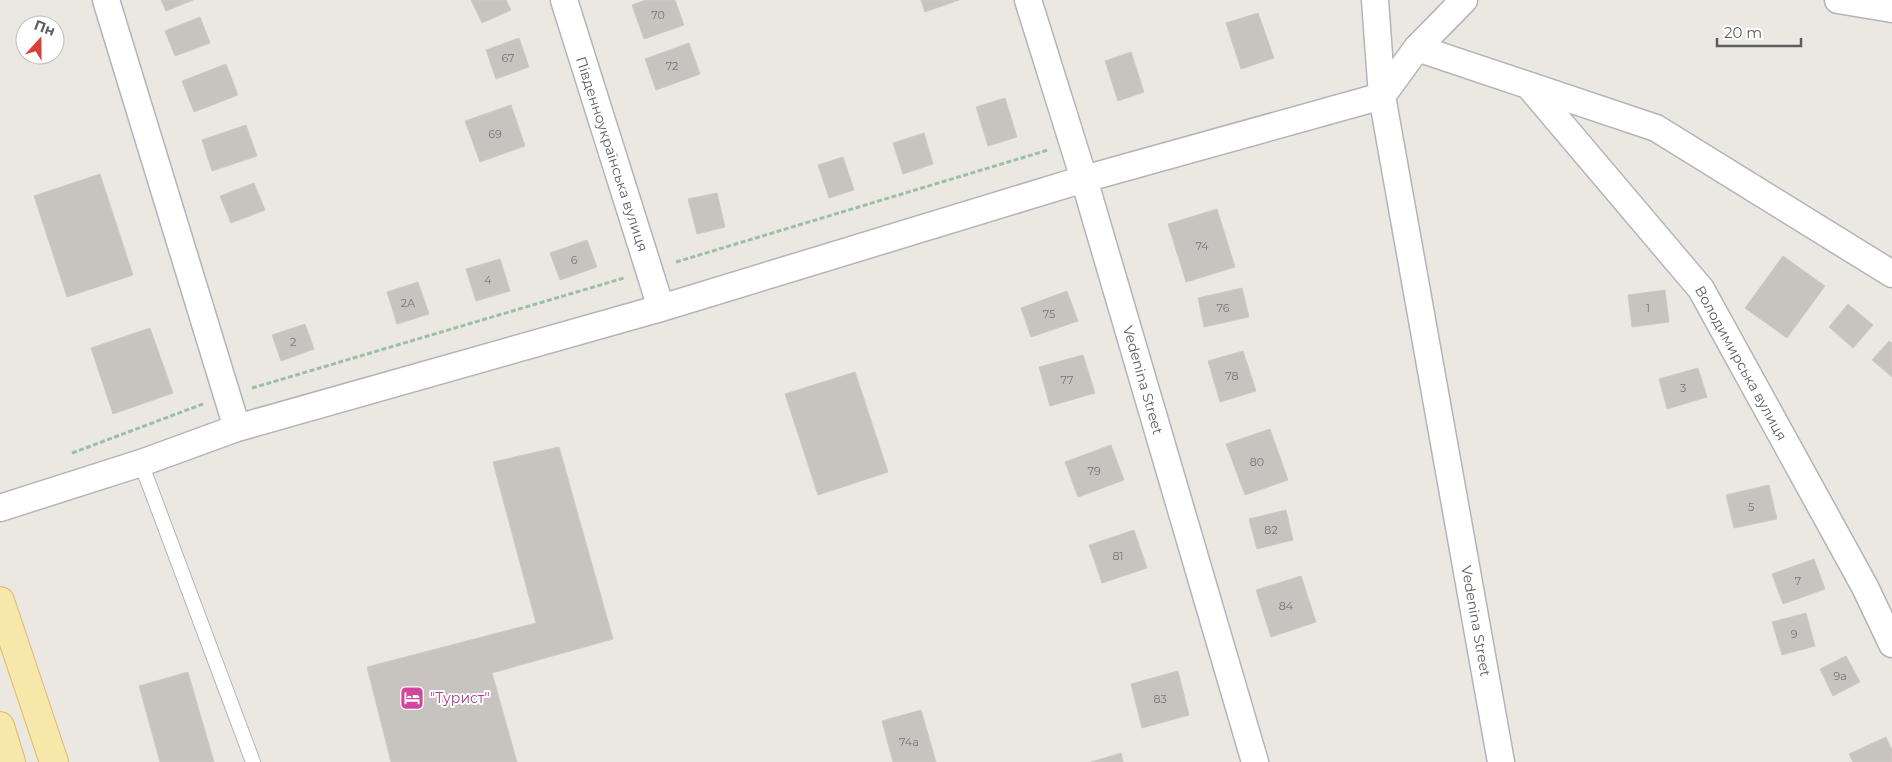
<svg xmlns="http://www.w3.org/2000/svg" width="1892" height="762" font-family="Montserrat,sans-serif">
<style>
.building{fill:#c7c3be;stroke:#cfcac0}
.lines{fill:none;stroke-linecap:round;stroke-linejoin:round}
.lane-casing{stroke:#b2b4b8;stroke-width:16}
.street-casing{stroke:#b2b4b8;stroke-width:29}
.primary-casing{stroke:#e3b963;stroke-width:30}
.path{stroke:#9ac1a3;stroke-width:3;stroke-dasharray:5 2.5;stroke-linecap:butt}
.lane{stroke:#fff;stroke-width:14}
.street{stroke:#fff;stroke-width:26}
.primary{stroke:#f6e7ab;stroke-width:28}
.labels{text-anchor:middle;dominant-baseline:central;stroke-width:4;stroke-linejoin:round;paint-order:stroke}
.number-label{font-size:11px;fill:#757678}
.street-label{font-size:14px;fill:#5a5d61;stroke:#fff}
.hotel-label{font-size:14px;fill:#b23c85;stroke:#fff;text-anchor:start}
</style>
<rect width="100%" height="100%" fill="#ebe8e1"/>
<path class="building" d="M161,0h32l-27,11z
M471,0h35l5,10 -29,13z
M646,0h29l9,25 -40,14 -12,-34z
M921,0h38l-34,12z
M1258,13l16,45 -33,11 -15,-46z
M200,17l10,26 -35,13 -10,-25z
M519,38l10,29 -33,12 -10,-29z
M689,43l11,31 -44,16 -11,-31z
M1131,52l13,40 -26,9 -13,-40z
M226,64l12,31 -44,17 -12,-31z
M1005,98l12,39 -29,9 -12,-39z
M511,105l14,41 -45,16 -15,-41z
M246,125l11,31 -45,15 -10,-31z
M924,133l9,31 -30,10 -10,-31z
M843,157l11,33 -25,8 -11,-33z
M100,174l33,101 -66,22 -33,-101z
M254,183l11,27 -34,13 -11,-27z
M717,193l8,34 -28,7 -9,-35z
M1217,209l18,58 -49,15 -18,-58z
M587,240l10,27 -37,13 -10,-27z
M1783,256l42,30 -38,52 -42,-30z
M500,259l10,32 -34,10 -10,-32z
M418,282l11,32 -32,10 -10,-32z
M1242,288l7,29 -45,10 -6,-29z
M1665,290l4,32 -37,5 -4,-32z
M1067,291l11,30 -47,16 -10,-29z
M1848,304l25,21 -20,23 -24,-21z
M305,324l9,25 -33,12 -9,-26z
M150,328l23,65 -60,21 -22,-66z
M1889,341l3,2v34l-20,-17z
M1243,351l13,40 -36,11 -12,-41z
M1083,355l12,38 -45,13 -11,-39z
M1698,368l9,29 -40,12 -8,-30z
M855,372l33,100 -70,23 -33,-101z
M1270,429l18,51 -43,15 -19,-51z
M1111,445l13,35 -46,17 -13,-35z
M559,447l54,192 -121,34 25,89h-126l-24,-95 169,-44 -43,-161z
M1769,485l8,34 -43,9 -8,-33z
M1286,510l7,30 -36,9 -8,-30z
M1134,530l13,38 -45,15 -13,-38z
M1814,559l11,30 -42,15 -11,-30z
M1301,576l15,46 -45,15 -15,-47z
M1806,613l9,33 -33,9 -10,-33z
M1846,656l14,26 -27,14 -13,-27z
M1178,671l11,44 -47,13 -11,-44z
M188,672l26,90h-54l-21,-76z
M921,710l15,52h-43l-11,-41z
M1886,737l6,13v12h-39l-4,-8z
M1121,753l2,9h-32z"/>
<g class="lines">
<g class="lane-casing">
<path id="lane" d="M141,463l112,299"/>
</g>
<g class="street-casing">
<path id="street" d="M106,0l131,428
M564,0l97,308
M1028,0l56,179 171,583
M1375,0l7,96 119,666
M1838,0l54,9
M1417,48l239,80 236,146
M1529,86l172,203 164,298 27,57
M0,508l141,-45 96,-35 424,-120 423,-129 298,-83 35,-48 47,-48"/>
</g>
<g class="primary-casing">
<path id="primary" d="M0,601l54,161
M0,726l11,36"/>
</g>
<path class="path" d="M676,262l372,-112
M252,388l372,-110
M72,453l131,-49"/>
<use href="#lane" class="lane"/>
<use href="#street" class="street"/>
<use href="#primary" class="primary"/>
</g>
<defs>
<g id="hotel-square" transform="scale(1.25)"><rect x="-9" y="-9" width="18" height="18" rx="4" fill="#d1479c" stroke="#fff"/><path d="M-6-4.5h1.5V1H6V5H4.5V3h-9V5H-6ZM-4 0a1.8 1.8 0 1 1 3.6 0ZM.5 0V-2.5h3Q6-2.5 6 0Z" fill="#fff"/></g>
</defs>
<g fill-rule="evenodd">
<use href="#hotel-square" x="412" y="698"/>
</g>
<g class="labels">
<g class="number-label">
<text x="658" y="15">70</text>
<text x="508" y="58">67</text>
<text x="672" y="66">72</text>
<text x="495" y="134">69</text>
<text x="1202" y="246">74</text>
<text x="574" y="260">6</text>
<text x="488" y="280">4</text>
<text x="408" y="303">2А</text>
<text x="1223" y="308">76</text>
<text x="1648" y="308">1</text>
<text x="1049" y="314">75</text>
<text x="293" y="342">2</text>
<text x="1232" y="376">78</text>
<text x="1067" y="380">77</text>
<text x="1683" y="388">3</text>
<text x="1257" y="462">80</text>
<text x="1094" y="471">79</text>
<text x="1751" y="507">5</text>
<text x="1271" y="530">82</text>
<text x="1118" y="556">81</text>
<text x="1798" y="581">7</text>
<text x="1286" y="606">84</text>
<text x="1794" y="634">9</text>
<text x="1840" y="676">9а</text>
<text x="1160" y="699">83</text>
<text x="909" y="742">74а</text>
</g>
<g class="street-label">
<text transform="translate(612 154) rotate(72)">Південноукраїнська вулиця</text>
<text transform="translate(1741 363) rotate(61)">Володимирська вулиця</text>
<text transform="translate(1143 380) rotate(74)">Vedenina Street</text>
<text transform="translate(1476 621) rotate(80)">Vedenina Street</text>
</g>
<g class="hotel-label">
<text x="430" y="698">"Турист"</text>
</g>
</g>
<g transform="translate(40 40) rotate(21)"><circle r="24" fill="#ffffff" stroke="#bdbec0"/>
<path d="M0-4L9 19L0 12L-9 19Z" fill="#d7403b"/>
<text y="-8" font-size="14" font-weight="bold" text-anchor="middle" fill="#5a5d61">Пн</text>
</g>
<path d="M1717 38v8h84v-8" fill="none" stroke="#5a5d61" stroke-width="2.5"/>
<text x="1724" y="38" font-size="15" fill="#5a5d61" stroke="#ffffff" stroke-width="4" paint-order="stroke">20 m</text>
</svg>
